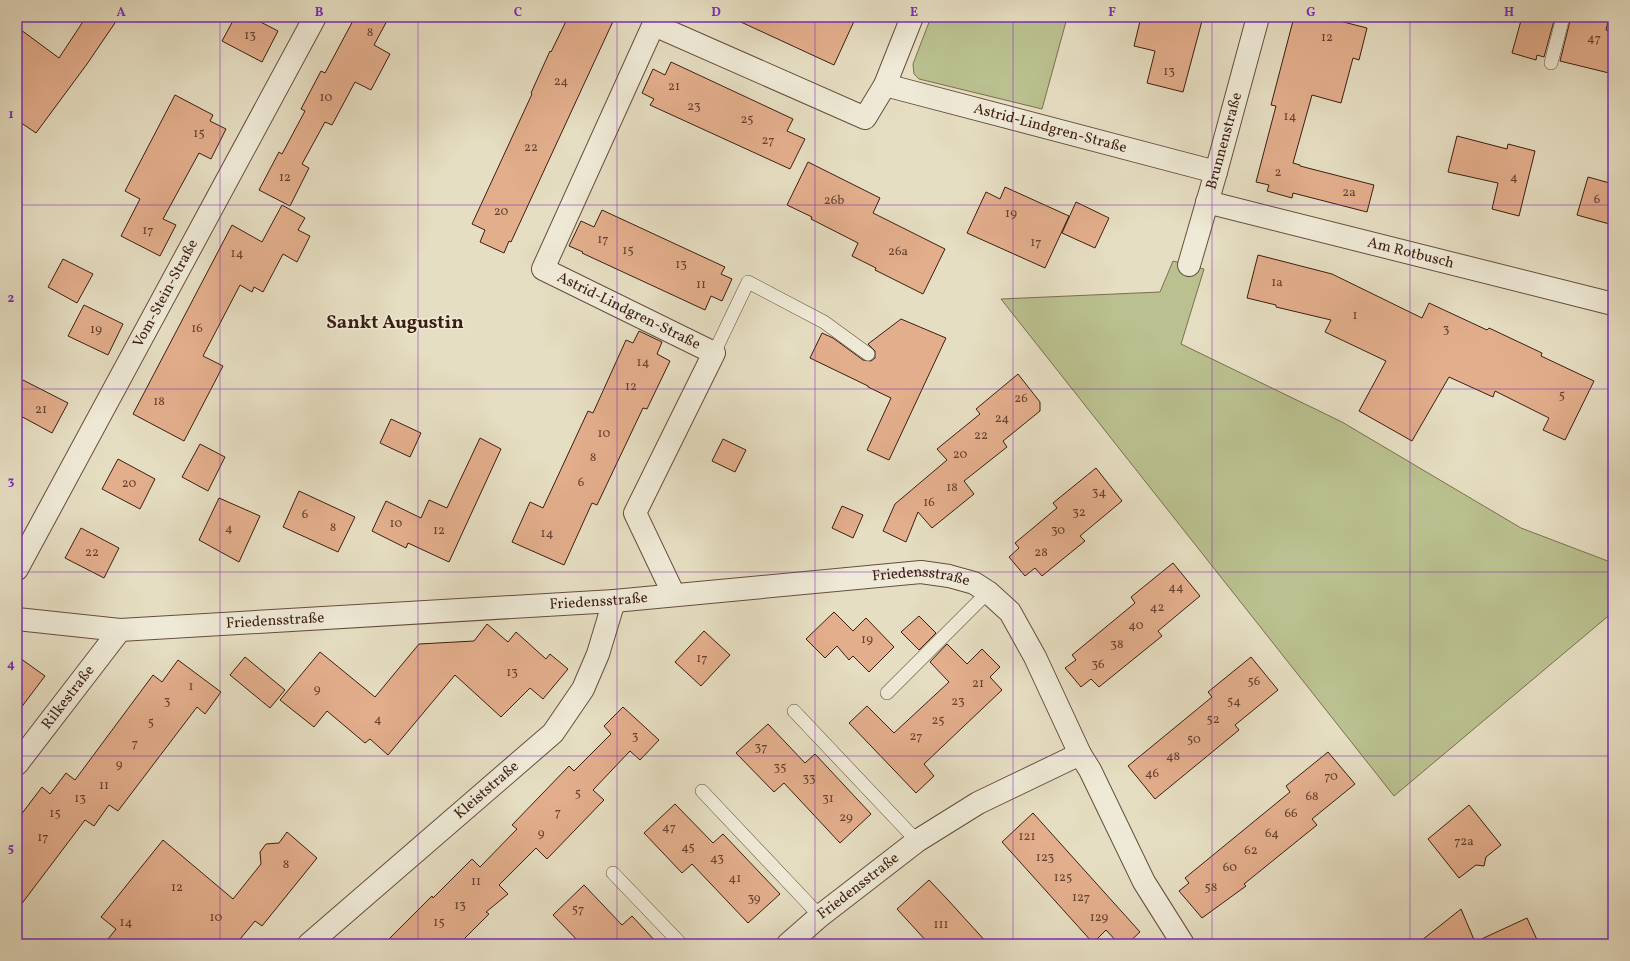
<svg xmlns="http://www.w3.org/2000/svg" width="1630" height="961" font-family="Vollkorn,serif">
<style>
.green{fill:#bac08f;stroke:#7b6f50}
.building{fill:#e3ae8c;stroke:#3c1e11}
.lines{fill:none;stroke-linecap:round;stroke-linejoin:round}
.service-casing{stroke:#664e3d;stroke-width:14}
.minor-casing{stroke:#664e3d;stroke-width:24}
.service{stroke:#efead7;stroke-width:13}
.minor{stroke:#efead7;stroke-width:22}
.grid{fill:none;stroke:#7b2cbf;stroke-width:1;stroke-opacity:0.55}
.labels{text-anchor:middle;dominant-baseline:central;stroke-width:3;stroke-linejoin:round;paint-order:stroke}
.number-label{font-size:13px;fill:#664230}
.street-label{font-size:15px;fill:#3c1e11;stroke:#efead7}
.district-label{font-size:19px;font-weight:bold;fill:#3c1e11;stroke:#efead7}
.neatline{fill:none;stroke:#7b2cbf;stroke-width:1.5}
.grid-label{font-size:13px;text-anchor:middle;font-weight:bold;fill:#7b2cbf}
</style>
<rect width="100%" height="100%" fill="#e6dec2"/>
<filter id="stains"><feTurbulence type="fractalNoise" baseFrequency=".005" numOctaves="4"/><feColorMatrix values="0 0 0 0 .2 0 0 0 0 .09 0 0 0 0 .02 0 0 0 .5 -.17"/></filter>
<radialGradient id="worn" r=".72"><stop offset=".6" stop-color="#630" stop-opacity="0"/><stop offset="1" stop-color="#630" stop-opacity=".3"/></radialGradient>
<path class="green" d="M931,17l136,1 -25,91 -123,-30 -5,-5 -1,-10z
M1173,261l31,8 -23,75 161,78 179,106 92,35v49l-219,184 -393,-497 159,-7z"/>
<path class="building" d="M86,17h33l-32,47 -51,69 -19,-13v-93l42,31z
M235,17h16l27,14 -16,31 -40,-21z
M355,17h34l-15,28 16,9 -19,36 -16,-8 -23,43 -7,-3 -23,42 7,4 -19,38 -31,-16 20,-38 3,2 23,-43 -4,-2 20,-38 4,2z
M568,17h47l-104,225 -2,-1 -5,12 -24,-11 5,-12 -13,-6 60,-130 -1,-1 19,-42 1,1z
M730,17h126l-22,48z
M1141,17h62l-20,75 -36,-9 8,-32 -21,-5z
M1294,17h30l43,11 -8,32 -6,-2 -12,45 -29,-8 -19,68 7,2v1l74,19 -7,27 -74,-19 -1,5 -25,-7 2,-6 -13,-3 20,-76 -5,-1z
M1522,17h33l-11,40 -7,-2 -1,5 -24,-7z
M1571,17h38l-3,13 7,2v25l-4,16 -49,-12z
M671,62l122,57 -6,12 18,8 -15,30 -140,-64 4,-6 -12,-6 11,-24 12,6z
M175,95l38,20 -3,6 16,8 -15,30 -12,-6 -36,66 13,6 -16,31 -39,-20 19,-37 -15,-8z
M1457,136l50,13 1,-5 27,7 -16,65 -27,-7 6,-26 -50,-11z
M808,162l72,36 -7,15 72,36 -22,45 -48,-24 1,-2 -24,-12 6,-13 -47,-24 1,-2 -25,-12z
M1588,177l25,7v41l-36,-10z
M1005,187l64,29 -24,52 -78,-35 19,-41 14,7z
M1076,202l33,16 -14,30 -33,-15z
M282,205l23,13 -7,12 12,6 -13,26 -14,-8 -20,38 -9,-5 -2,5 -12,-7 -37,71 20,10 -39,75 -51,-27 99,-189 30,17z
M602,210l123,57 -4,7 11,5 -10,22 -11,-5 -6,14 -123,-57 1,-1 -14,-6 12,-25 13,6z
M1258,255l74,19 90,44 7,-15 58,27 2,-2 53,25 -1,3 53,25 -29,59 -22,-10 6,-12 -54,-27 -2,6 -44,-20 -37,64 -53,-30 27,-50 -61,-29 6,-12 -55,-13v-2l-29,-7z
M63,259l30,15 -16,29 -29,-16z
M84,305l39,19 -15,31 -40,-19z
M901,319l45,19 -57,122 -22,-10 24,-52 -23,-11v-1l-58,-28 12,-25 11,5 30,22 8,1 4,-3v-7l-7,-7z
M639,331l23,11 -5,12 13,7 -23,48 -4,-1 -46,97 -5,-2 -28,62 -52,-23 18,-40 13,6 45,-97 5,2 33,-73 7,3z
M1018,374l22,28v9l-37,30 4,6 -43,34 10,13 -42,34 -14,-16 -12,30 -23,-11 12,-27 52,-44 -10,-11 43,-35 -4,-5z
M17,377l51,26 -16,30 -35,-19z
M391,419l30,14 -11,24 -30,-14z
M480,438l21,11 -52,113 -41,-19 -2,5 -34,-17 14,-30 35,17 8,-18 18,8z
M723,439l23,11 -11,22 -23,-11z
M200,444l25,13 -17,34 -26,-14z
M118,459l37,20 -15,30 -38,-20z
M1096,468l26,33 -42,35 5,5 -43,35 -7,-8 -10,8 -16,-19 10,-9 -4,-5 42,-35 -4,-5z
M299,491l56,26 -17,35 -55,-25z
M219,498l41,18 -21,46 -40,-22z
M842,506l21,9 -10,23 -21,-10z
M81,528l38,20 -15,30 -39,-20z
M1173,563l27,33 -42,35 4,5 -63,51 -8,-8 -10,8 -16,-19 11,-8 -4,-5 63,-52 -4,-6z
M834,612l19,19 13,-13 28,29 -25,25 -16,-16 -4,4 -12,-14 -12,12 -19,-19z
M919,616l17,17 -17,17 -18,-18z
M487,624l21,18 8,-10 30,27 4,-5 18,15 -25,30 -13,-11 -29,29 -46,-42 -67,80 -18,-16 -5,4 -38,-32 -13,16 -34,-27 40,-48 55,45 44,-53 55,-3z
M704,631l26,24 -29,31 -26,-24z
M947,644l20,20 15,-15 18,18 -10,10 12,13 -78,74 10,12 -18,17 -67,-70 18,-17 27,27 55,-51 -19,-20z
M17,656l28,20 -28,37z
M245,657l40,33 -15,18 -40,-33z
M1251,657l27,33 -43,35 4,5 -84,69 -27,-33 84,-69 -4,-5z
M178,660l43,32 -16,22 -8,-7 -79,104 -9,-6 -15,21 -9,-6 -68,90v-90l25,-33 8,7 16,-21 9,7 78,-105 9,7z
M623,707l36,33 -19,20 -10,-9 -37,39 11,10 -57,59 -11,-11 -37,37 9,9 -22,18 3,2 -30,30h-75l48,-48 1,2 39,-39 8,8 37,-38 -5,-4 57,-59 5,5 37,-37 -7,-8z
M768,724l37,39 10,-9 56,60 -31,29 -56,-60 -10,9 -38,-39z
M1328,752l27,32 -43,35 5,6 -73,59 2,2 -44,32 -23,-27 10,-8 -4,-5 105,-86 -4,-6z
M675,804l38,39 10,-9 57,60 -32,29 -56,-59 -10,9 -38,-40z
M1469,805l32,40 -15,12 -2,9 -8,-1 -17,13 -31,-39z
M1033,813l107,119 -13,12h-8l-13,-14 -13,13 -91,-101z
M287,832l30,26 -55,68 -7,-5 -19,23h-132l12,-15 -15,-12 62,-77 70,59 28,-35 -1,-12 6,-8 13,-1z
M929,880l19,20 40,44h-59l-32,-35z
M584,885l38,40 10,-9 26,28h-77l-28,-29z
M1461,909l14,33 52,-24 12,26h-122z"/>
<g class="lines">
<g class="service-casing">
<path id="service" d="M1551,63l12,-46
M714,353l34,-71 76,40 44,32
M887,693l101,-101
M794,711l123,130
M702,791l118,125
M613,873l68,71"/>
</g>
<g class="minor-casing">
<g id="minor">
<path id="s1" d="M657,17l-114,252 171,84 -79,160 39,82"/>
<path id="s2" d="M654,25l211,93 20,-33 331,87"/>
<path d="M885,85l27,-68"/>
<path id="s3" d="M1207,202l406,102"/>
<path id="s4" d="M1189,265l27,-93 42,-155"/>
<path id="s5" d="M17,569l298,-552"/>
<path id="s6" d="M17,619l103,11 494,-29 307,-29 28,4 25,7 14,9 22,20 25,45 45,97 10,16 54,112 39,62"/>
<path id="s7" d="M17,764l103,-134"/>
<path id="s8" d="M309,944l244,-211 30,-44 15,-35 16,-53"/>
<path id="s9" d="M788,944l32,-28 97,-75 61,-38 102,-49"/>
</g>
</g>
<use href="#service" class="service"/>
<use href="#minor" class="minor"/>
</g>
<path class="grid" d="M220,17v927M418,17v927M617,17v927M815,17v927M1013,17v927M1212,17v927M1410,17v927M17,205h1596M17,389h1596M17,572h1596M17,756h1596"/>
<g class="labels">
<g class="number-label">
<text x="370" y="33">8</text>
<text x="250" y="36">13</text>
<text x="1327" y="38">12</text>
<text x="1594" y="39">47</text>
<text x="1169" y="72">13</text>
<text x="561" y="82">24</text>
<text x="674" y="87">21</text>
<text x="326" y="98">10</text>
<text x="694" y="107">23</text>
<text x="1290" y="117">14</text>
<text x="747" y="120">25</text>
<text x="199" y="134">15</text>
<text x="768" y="141">27</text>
<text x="531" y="148">22</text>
<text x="1278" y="173">2</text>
<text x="285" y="178">12</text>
<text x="1514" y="178">4</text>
<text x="1349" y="193">2a</text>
<text x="1597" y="200">6</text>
<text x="834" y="201">26b</text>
<text x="501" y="212">20</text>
<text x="1011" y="214">19</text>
<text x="148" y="231">17</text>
<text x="603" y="240">17</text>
<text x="1036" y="243">17</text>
<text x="628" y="251">15</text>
<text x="898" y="252">26a</text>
<text x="237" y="254">14</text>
<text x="681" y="265">13</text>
<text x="1277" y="283">1a</text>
<text x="701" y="285">11</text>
<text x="1355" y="316">1</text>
<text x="197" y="329">16</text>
<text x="96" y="330">19</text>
<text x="1446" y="330">3</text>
<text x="643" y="363">14</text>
<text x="631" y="387">12</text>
<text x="1562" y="396">5</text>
<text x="1021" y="399">26</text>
<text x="159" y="402">18</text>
<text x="41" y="410">21</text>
<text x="1002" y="419">24</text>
<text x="604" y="434">10</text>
<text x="981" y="436">22</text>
<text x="960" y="455">20</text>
<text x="593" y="458">8</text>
<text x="581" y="483">6</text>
<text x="129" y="484">20</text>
<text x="952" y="488">18</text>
<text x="1099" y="493">34</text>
<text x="929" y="503">16</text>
<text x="1079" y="513">32</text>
<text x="305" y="515">6</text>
<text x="396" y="524">10</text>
<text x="333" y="528">8</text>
<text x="229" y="529">4</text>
<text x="439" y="531">12</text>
<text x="1058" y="531">30</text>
<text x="547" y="534">14</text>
<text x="92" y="553">22</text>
<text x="1041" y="553">28</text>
<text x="1176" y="588">44</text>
<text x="1157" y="608">42</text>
<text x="1136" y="626">40</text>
<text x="867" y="640">19</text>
<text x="1117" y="645">38</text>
<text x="702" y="659">17</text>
<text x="1098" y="665">36</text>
<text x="512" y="673">13</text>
<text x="1254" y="682">56</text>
<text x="978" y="684">21</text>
<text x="191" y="687">1</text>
<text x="317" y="690">9</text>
<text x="167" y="702">3</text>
<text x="958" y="702">23</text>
<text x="1234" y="702">54</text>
<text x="378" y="720">4</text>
<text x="1213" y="720">52</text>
<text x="938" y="721">25</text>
<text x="151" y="723">5</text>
<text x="635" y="737">3</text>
<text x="916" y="737">27</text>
<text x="1194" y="740">50</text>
<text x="135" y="744">7</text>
<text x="761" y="748">37</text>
<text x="1173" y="757">48</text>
<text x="119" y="765">9</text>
<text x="780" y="768">35</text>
<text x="1152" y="774">46</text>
<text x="1331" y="777">70</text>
<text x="809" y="779">33</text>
<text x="104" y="786">11</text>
<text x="578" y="794">5</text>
<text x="1312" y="797">68</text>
<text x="80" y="799">13</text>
<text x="828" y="799">31</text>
<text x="558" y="813">7</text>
<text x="55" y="814">15</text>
<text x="1291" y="814">66</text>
<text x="846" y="818">29</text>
<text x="669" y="828">47</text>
<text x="541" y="834">9</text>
<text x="1272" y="834">64</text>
<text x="1027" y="837">121</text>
<text x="43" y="838">17</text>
<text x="1464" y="842">72a</text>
<text x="688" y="848">45</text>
<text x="1251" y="851">62</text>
<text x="1045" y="858">123</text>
<text x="717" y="859">43</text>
<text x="286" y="865">8</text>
<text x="1230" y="868">60</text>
<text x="1063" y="878">125</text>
<text x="735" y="879">41</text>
<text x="476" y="882">11</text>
<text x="177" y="888">12</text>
<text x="1211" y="888">58</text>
<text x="1081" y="898">127</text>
<text x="754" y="899">39</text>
<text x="460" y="906">13</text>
<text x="578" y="910">57</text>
<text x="216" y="918">10</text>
<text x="1099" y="918">129</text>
<text x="126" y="923">14</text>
<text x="439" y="923">15</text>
<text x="941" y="925">111</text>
</g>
<g class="street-label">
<text stroke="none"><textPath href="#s2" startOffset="440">Astrid-Lindgren-Straße</textPath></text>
<text stroke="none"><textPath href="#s4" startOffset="129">Brunnenstraße</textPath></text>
<text stroke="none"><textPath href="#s3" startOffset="210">Am Rotbusch</textPath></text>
<text stroke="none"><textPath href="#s5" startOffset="313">Vom-Stein-Straße</textPath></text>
<text stroke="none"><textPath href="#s1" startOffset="372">Astrid-Lindgren-Straße</textPath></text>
<text stroke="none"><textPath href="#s6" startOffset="907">Friedensstraße</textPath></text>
<text stroke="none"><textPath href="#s6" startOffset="583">Friedensstraße</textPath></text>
<text stroke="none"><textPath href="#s6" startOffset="259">Friedensstraße</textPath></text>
<text stroke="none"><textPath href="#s7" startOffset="84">Rilkestraße</textPath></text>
<text stroke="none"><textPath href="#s8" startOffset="235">Kleiststraße</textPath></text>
<text stroke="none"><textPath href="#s9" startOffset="91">Friedensstraße</textPath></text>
</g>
<g class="district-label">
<text x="395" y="323">Sankt Augustin</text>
</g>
</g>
<rect width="1630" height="961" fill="none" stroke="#e6dec2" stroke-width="44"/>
<rect x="22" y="22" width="1586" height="917" class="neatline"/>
<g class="grid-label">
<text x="121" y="16">A</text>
<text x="319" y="16">B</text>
<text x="518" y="16">C</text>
<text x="716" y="16">D</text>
<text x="914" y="16">E</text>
<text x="1112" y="16">F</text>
<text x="1311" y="16">G</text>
<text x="1509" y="16">H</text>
<text x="11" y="118">1</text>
<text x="11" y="302">2</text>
<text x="11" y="485">3</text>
<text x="11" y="668">4</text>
<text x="11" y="852">5</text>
</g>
<rect width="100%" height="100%" filter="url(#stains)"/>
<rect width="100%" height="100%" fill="url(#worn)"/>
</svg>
